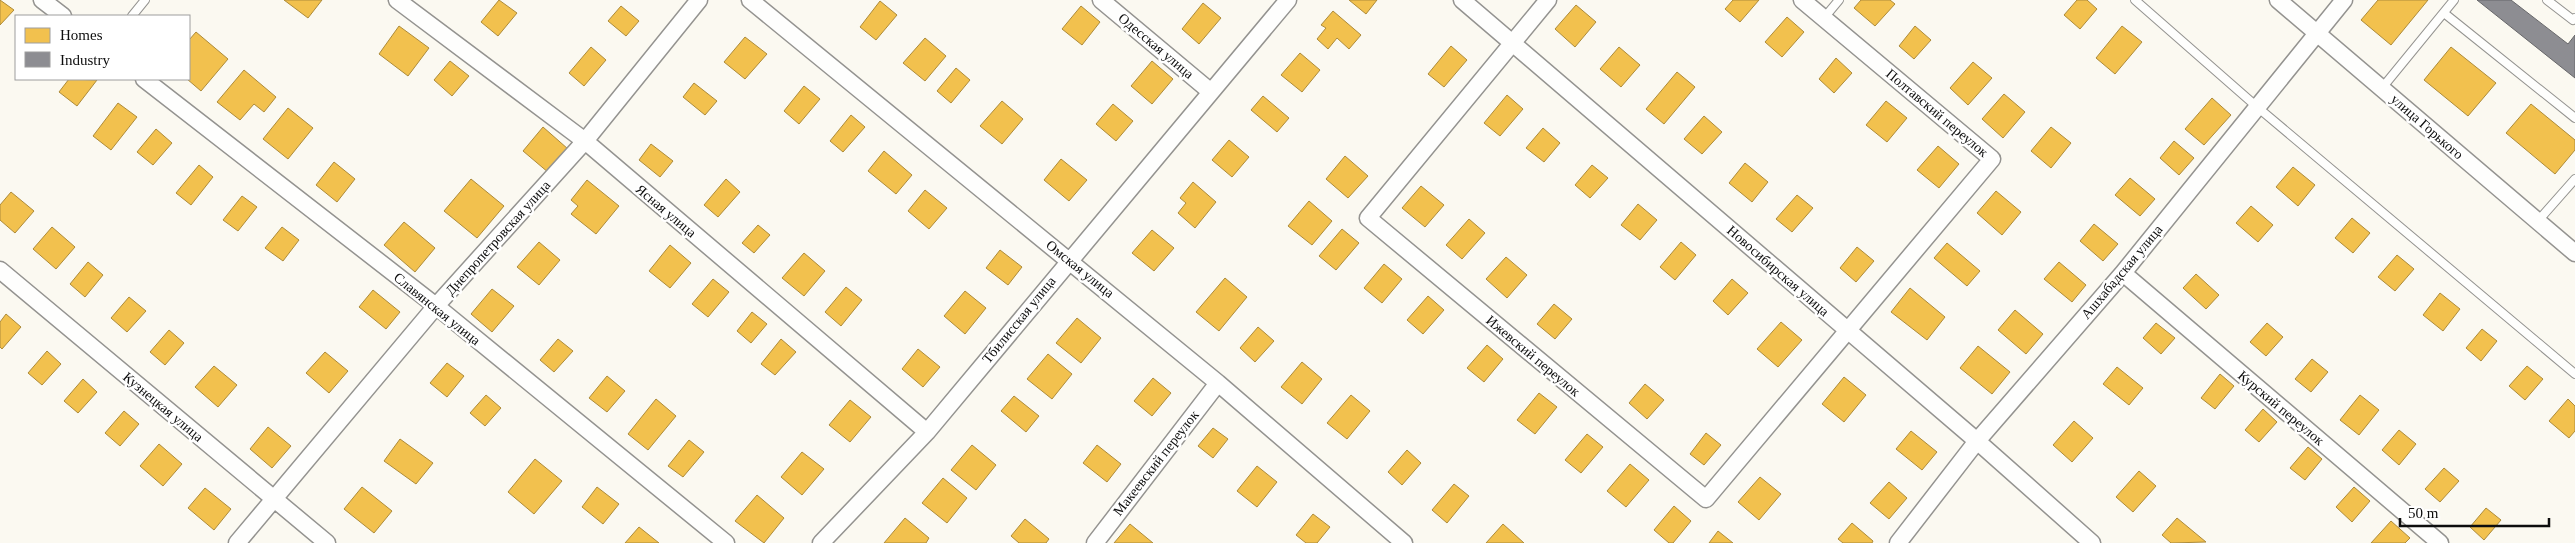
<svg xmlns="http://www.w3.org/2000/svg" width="2575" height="543" font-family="Georgia,serif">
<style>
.homes{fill:#f2c14e;stroke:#ad8b3a}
.industry{fill:#8d8d92;stroke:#67676a}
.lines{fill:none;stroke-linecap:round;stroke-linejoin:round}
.lane-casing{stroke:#949390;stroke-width:10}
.street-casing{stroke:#949390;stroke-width:19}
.lane{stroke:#fefefd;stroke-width:8}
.street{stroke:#fefefd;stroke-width:16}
.labels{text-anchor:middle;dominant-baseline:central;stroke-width:5;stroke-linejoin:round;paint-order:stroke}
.street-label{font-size:14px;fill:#0d0d0d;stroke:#fff}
</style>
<rect width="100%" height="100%" fill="#fbf9f1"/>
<path class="homes" d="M0,0l14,10 -14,15z
M284,0h38l-14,18z
M499,0l18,13 -19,23 -17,-14z
M1349,0h28l-11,14z
M1733,0h26l-19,22 -15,-13z
M1861,0h29l5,4 -20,22 -21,-18z
M2077,0h10l10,9 -17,20 -16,-14z
M2378,0h50l-37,45 -30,-25z
M880,1l17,14 -21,25 -16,-13z
M1203,3l18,15 -22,26 -17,-15z
M1576,5l20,17 -21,25 -20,-18z
M621,6l18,15 -13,15 -18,-15z
M1081,6l19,16 -18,23 -20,-16z
M1333,11l28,24 -12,14 -12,-11 -9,11 -11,-10 9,-11 -5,-3z
M1787,17l17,15 -22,25 -17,-15z
M399,26l30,22 -21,28 -29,-22z
M1915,26l16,14 -17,19 -15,-13z
M2122,26l20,16 -27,32 -19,-16z
M196,32l32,27 -27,32 -14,-12h2v-39z
M745,37l22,17 -22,25 -21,-17z
M925,38l21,18 -21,25 -22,-18z
M1451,46l16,14 -23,27 -16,-13z
M591,47l15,13 -22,26 -15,-13z
M1619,47l21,18 -19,22 -21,-18z
M2451,47l45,36 -28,33 -44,-36z
M1300,53l20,17 -18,22 -21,-17z
M1836,58l16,15 -18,20 -15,-14z
M450,61l19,15 -17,20 -18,-16z
M1152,61l21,18 -21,25 -21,-18z
M1973,62l19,16 -24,27 -18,-17z
M956,68l14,12 -19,23 -14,-12z
M244,70l32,27 -12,15 -10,-8 -14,16 -23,-18z
M1677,72l18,15 -31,37 -18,-15z
M69,79l28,1 -20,26 -18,-14z
M694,83l23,18 -12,14 -22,-18z
M804,86l16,13 -21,25 -15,-13z
M2004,94l21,18 -22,26 -21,-19z
M1507,95l16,14 -23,27 -16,-13z
M1263,96l26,22 -12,14 -26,-22z
M2212,98l19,17 -27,30 -19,-16z
M1002,101l21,18 -21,25 -22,-18z
M1886,101l21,17 -20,24 -21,-17z
M118,103l19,14 -26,33 -18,-14z
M1113,104l20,17 -17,20 -20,-17z
M2531,104l44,36v10l-20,24 -49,-41z
M288,108l25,20 -25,31 -25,-20z
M851,115l14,12 -22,25 -13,-11z
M1704,116l18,16 -20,22 -18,-15z
M543,127l25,22 -19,24 -26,-22z
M2051,127l20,16 -20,25 -20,-17z
M1543,128l17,15 -16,19 -18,-14z
M156,129l16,14 -19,22 -16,-13z
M1229,140l20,17 -17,20 -20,-17z
M2174,141l20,17 -15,17 -19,-17z
M651,144l22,17 -13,16 -21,-17z
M1938,146l21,18 -20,24 -22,-18z
M884,151l28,24 -16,19 -28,-23z
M1345,156l23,20 -20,22 -22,-19z
M1061,159l26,21 -18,21 -25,-21z
M334,162l21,17 -18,23 -21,-17z
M1745,163l23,19 -16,20 -23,-19z
M199,165l14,12 -22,28 -15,-12z
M1592,165l16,13 -18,20 -15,-13z
M2293,167l22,18 -17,21 -22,-19z
M2130,178l25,21 -15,17 -25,-21z
M471,179l33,27 -27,32 -33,-27z
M726,179l14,13 -22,25 -14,-12z
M587,180l32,26 -23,28 -25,-20 7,-8 -7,-6z
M1193,182l23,20 -21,26 -17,-15 8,-10 -6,-5z
M1421,186l23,19 -19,22 -23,-19z
M925,190l22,18 -18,21 -21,-18z
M1996,191l25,21 -19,23 -25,-22z
M11,192l23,19 -19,22 -15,-13v-15z
M1797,195l16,13 -21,24 -16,-13z
M242,196l15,11 -19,24 -15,-11z
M1309,201l23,20 -20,24 -24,-19z
M1638,204l19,16 -17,20 -19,-15z
M2251,206l22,19 -15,17 -22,-19z
M2352,218l18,15 -17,20 -18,-15z
M1469,219l16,14 -23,26 -16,-14z
M404,222l31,26 -20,24 -31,-27z
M2094,224l24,20 -15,17 -23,-20z
M758,225l12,10 -16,18 -12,-10z
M52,227l23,20 -19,22 -23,-20z
M282,227l17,13 -16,21 -18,-13z
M1342,229l17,14 -23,27 -17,-14z
M1152,230l22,18 -20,23 -22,-18z
M539,242l21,18 -21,25 -22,-18z
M1681,242l15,13 -21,25 -15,-13z
M1947,243l33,28 -13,15 -33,-28z
M670,245l21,18 -21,25 -21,-17z
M1857,247l17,14 -18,21 -16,-14z
M1000,250l22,17 -14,18 -22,-17z
M804,253l21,18 -21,25 -22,-18z
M2397,255l17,14 -19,22 -17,-14z
M1506,257l21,18 -20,23 -21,-19z
M88,262l15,13 -18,22 -15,-13z
M2059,262l27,23 -14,17 -28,-23z
M1384,264l18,15 -20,24 -18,-15z
M2196,274l23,21 -13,14 -23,-21z
M1225,278l22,19 -28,34 -23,-19z
M713,279l16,13 -21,25 -16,-13z
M1732,279l16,14 -20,22 -15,-14z
M846,287l16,13 -21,26 -16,-14z
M1910,288l35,29 -18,23 -36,-28z
M492,289l22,17 -22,26 -21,-18z
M373,290l27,22 -14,17 -27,-22z
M965,291l21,17 -21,26 -21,-18z
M2440,293l20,16 -17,22 -20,-16z
M1428,296l16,14 -21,24 -16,-14z
M129,297l17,14 -19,21 -16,-14z
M1554,304l18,15 -17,20 -18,-15z
M2015,310l28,24 -17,20 -28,-24z
M752,312l15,12 -16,19 -14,-12z
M6,314l15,13 -19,22 -2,-2v-25z
M1077,318l24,20 -20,25 -25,-20z
M1781,322l21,18 -24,27 -21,-18z
M2156,323l19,15 -14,16 -18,-16z
M2267,323l16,14 -17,19 -16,-14z
M1258,327l16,14 -19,21 -15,-14z
M2482,329l15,12 -16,20 -15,-13z
M169,330l15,13 -19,22 -15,-13z
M558,339l15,12 -19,21 -14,-12z
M781,339l15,13 -21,23 -14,-11z
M1487,345l16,14 -19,23 -17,-14z
M1978,346l32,26 -18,22 -32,-26z
M918,349l22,18 -17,20 -21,-18z
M47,351l14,13 -19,21 -14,-12z
M325,352l23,19 -19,22 -23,-20z
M1048,354l24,20 -20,25 -25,-20z
M2312,359l16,13 -17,20 -16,-13z
M1302,362l20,17 -20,25 -21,-17z
M447,363l17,13 -17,21 -17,-14z
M214,366l23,19 -19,22 -23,-20z
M2527,366l16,13 -18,21 -16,-14z
M2117,367l26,21 -14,17 -26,-21z
M2220,374l14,12 -19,23 -14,-11z
M607,376l18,15 -18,21 -18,-14z
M1844,377l22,18 -22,27 -22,-18z
M1153,378l18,15 -19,23 -18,-15z
M83,379l14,13 -19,21 -14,-12z
M1645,384l19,16 -17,19 -18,-16z
M1539,393l18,14 -22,27 -18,-14z
M486,395l15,13 -16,18 -15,-13z
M1351,395l19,16 -23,28 -20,-16z
M2360,395l19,15 -20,25 -19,-15z
M1014,396l25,20 -13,16 -25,-21z
M656,399l20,17 -28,34 -20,-16z
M2568,399l7,7v25l-6,7 -20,-17z
M850,400l21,17 -21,25 -21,-17z
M2263,409l14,13 -18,20 -14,-12z
M124,411l15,13 -19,22 -15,-13z
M2074,421l19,17 -21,24 -19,-17z
M268,427l23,19 -19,22 -22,-19z
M1213,428l15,11 -15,19 -15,-12z
M2399,430l17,14 -17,21 -17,-15z
M1911,431l26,21 -15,18 -26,-21z
M1706,433l15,12 -17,20 -14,-11z
M1587,434l16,13 -22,26 -16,-13z
M400,439l33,24 -17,21 -32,-23z
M689,440l15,12 -21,25 -15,-11z
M159,444l23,20 -19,22 -23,-20z
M972,445l24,20 -20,25 -25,-20z
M1097,445l24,19 -14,18 -24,-19z
M2308,447l14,12 -17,21 -15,-12z
M1407,450l14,13 -19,22 -14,-13z
M802,452l22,17 -22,26 -21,-18z
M535,459l27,22 -28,33 -26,-22z
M1630,464l19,16 -23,27 -19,-16z
M1257,466l20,16 -20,25 -20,-16z
M2444,468l15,13 -19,21 -15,-13z
M2139,471l17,15 -23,26 -17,-15z
M1760,477l21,17 -22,26 -21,-18z
M943,478l24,20 -20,25 -25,-20z
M1889,482l18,16 -18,21 -19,-16z
M1454,484l15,12 -22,27 -15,-13z
M362,487l30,24 -18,22 -30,-24z
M597,487l22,17 -16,20 -21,-17z
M2354,487l16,14 -18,21 -16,-15z
M205,488l26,21 -17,21 -26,-22z
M757,495l27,23 -20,25 -29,-22z
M1674,506l17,15 -18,22h-4l-15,-13z
M2486,508l15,12 -17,20 -14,-13z
M1313,514l17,13 -13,16h-11l-10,-8z
M905,518l24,20 -3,5h-42z
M2177,518l29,24 -35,1 -9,-8z
M1025,519l24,20 -3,4h-27l-8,-7z
M2391,521l19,17 -5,5h-34z
M1852,523l21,18 -1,2h-29l-5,-4z
M1130,524l23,19h-39z
M1503,524l21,19h-38z
M639,527l20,16h-34z
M1718,531l15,12h-24z"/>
<path class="industry" d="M2477,0h34l57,44 7,-9v43z"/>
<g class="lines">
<g class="lane-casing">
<path id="lane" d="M2135,0l121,106 319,268
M2547,0l26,20 2,-2
M2444,13l131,105
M132,16l13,-16
M1824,18l15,-18
M2382,88l72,-88
M2537,222l38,-43"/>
</g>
<g class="street-casing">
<path id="street" d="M42,0l21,16
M397,0l188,141 342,291
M750,0l468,383 186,160
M1101,0l110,92
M1462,0l515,441 115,102
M1548,0l-180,218 338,281 286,-340 -190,-159
M2278,0l297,253
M144,79l292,227 290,237
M0,270l327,273
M2123,273l317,270
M237,543l199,-237 149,-165 114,-141
M821,543l106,-111 361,-432
M1095,543l123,-160
M1898,543l79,-102 146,-168 221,-273"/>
</g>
<use href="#lane" class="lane"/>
<use href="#street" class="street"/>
</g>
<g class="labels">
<g class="street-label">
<text transform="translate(1156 46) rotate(40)">Одесская улица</text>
<text transform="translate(1937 113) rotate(40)">Полтавский переулок</text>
<text transform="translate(2427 127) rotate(41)">улица Горького</text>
<text transform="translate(666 211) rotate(40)">Ясная улица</text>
<text transform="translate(498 238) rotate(-48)">Днепропетровская улица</text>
<text transform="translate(1080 269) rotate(39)">Омская улица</text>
<text transform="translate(1778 271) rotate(41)">Новосибирская улица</text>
<text transform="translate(2122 272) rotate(-50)">Ашхабадская улица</text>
<text transform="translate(437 309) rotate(39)">Славянская улица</text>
<text transform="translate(1019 320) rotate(-51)">Тбилисская улица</text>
<text transform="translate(1533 356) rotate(40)">Ижевский переулок</text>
<text transform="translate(163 407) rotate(40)">Кузнецкая улица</text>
<text transform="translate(2281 408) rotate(40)">Курский переулок</text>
<text transform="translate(1156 463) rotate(-52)">Макеевский переулок</text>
</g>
</g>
<rect x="15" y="15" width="175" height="65" fill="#ffffff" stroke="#9e9e9e"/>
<rect x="25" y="28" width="25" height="15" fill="#f2c14e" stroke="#9e9e9e"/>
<text x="60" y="40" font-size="15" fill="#0d0d0d">Homes</text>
<rect x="25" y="52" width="25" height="15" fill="#8d8d92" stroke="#9e9e9e"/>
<text x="60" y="65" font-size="15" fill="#0d0d0d">Industry</text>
<path d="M2400 518v8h149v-8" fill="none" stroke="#0d0d0d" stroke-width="2.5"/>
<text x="2408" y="518" font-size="15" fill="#0d0d0d" stroke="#ffffff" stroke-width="4" paint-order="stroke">50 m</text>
</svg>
